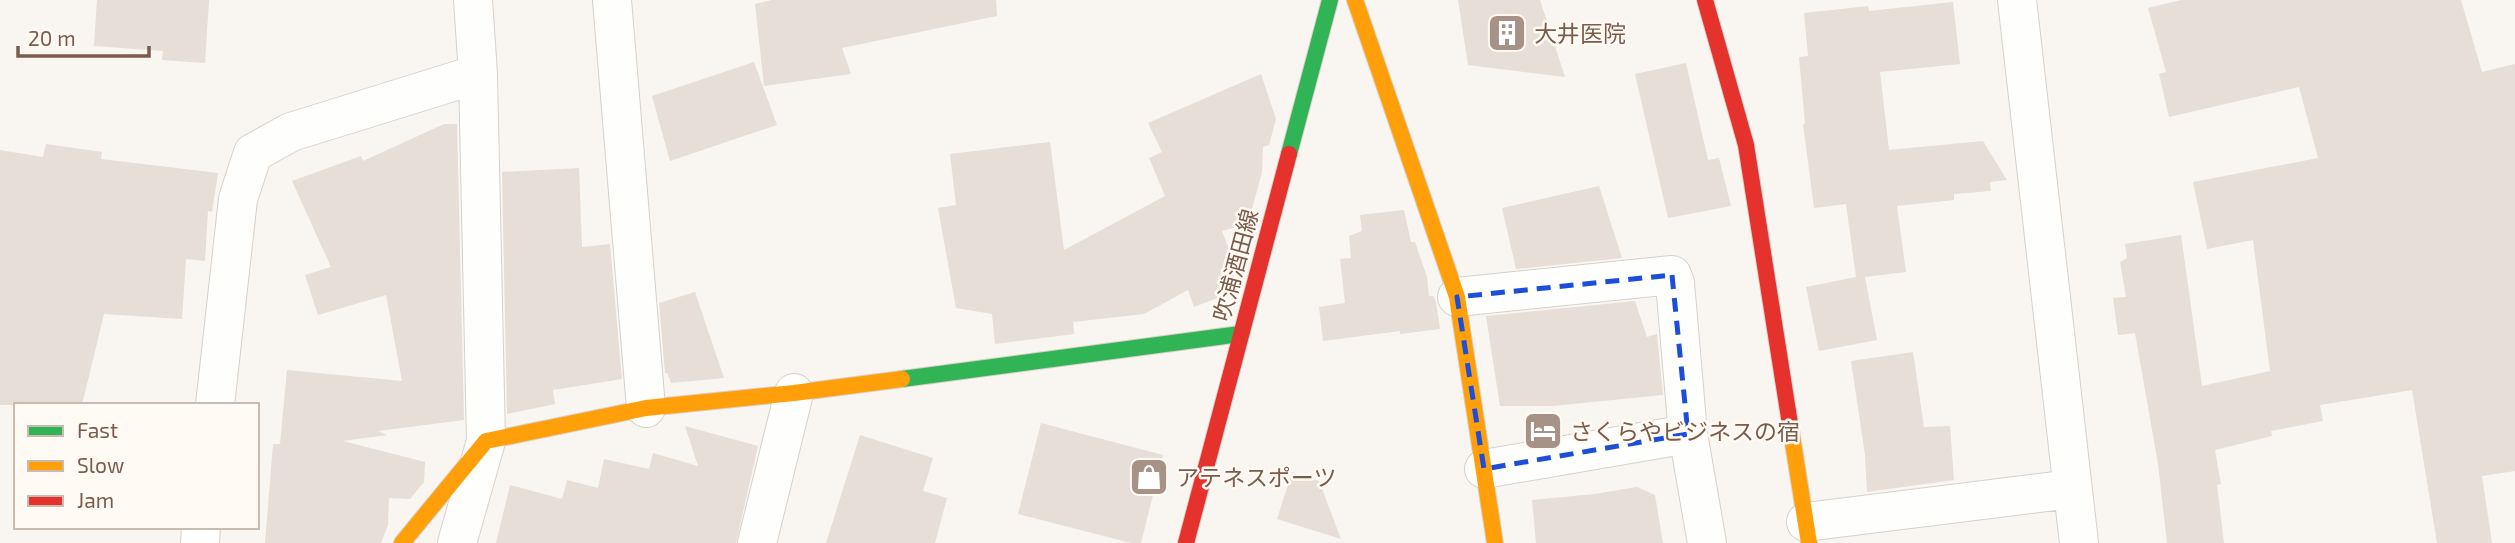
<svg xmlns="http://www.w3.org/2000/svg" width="2515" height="543" font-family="'Exo 2','Noto Sans JP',sans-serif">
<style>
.building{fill:#e6ded7}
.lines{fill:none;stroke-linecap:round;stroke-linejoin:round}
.street-casing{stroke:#d7d1cb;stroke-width:40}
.fast-casing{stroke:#d9d2cb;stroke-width:18}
.slow-casing{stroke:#d9d2cb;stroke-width:18}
.jam-casing{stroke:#d9d2cb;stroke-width:18}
.street{stroke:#fefefd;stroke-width:38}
.fast{stroke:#30b455;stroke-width:16}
.slow{stroke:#ff9f0a;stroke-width:16}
.jam{stroke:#e5322d;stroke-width:16}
.marked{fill:none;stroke:#1d4ed8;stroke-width:5;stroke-dasharray:14 9;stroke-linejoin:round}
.labels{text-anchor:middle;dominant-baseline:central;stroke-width:5;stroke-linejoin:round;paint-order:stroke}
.poi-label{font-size:23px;fill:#7a5c4d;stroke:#fffaf3;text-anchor:start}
.street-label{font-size:23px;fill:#7a5c4d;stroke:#fffaf3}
</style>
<rect width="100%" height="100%" fill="#f9f5f0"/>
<path class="building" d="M97,0h112l-4,63 -43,-3 1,-9 -69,-5z
M772,0h224l1,16 -155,32 9,26 -87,12 -9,-82z
M1458,0h82l25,77 -97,-12z
M2181,0h280l21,72 33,-8v407l-33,5 10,67h-55l-25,-153 -92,15 3,16 -52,10 1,5 -57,14 6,34 -4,1 7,58h-57l-9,-79 -23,-131 -17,2 -5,-37 13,-1 -6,-35 7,-4 -2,-14 56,-9 21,151 68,-15 -17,-131 -46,9 -14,-67 125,-24 -19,-71 -130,30 -10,-43 7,-2 -18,-64z
M1953,2l7,62 -80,8 9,78 94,-9 24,39 -17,2 1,9 -37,3v6l-57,6 9,66 -41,5 12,63 -58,11 -13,-64 50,-10 -10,-73 -32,4 -11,-84h2l-6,-67 9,-1 -4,-43 64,-7 1,5z
M754,62l23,63 -107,36 -18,-65z
M1686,63l22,97 11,-2 12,48 -63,12 -33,-144z
M1261,74l15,45 -7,26 -6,2 -1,25 -14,52 -26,7 14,37 -6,25 -36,14 -6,-17 -44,24 -71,8 1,12 -79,10 -3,-30 -36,-6 -18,-100 18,-3 -6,-51 100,-12 14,108 101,-54 -16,-38 13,-6 -14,-29z
M444,124h13l7,296 -86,11 9,4 -44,6 82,21 -1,20 -14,17 -21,-1 -1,27 -7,18h-116l8,-99h7l7,-74 115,11 -16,-86 -68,20 -13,-40 26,-8 -39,-86 69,-25 2,5z
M46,144l56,8 -1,7 117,14 -6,39 -4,-1 -3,50 -19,-2 -4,60 -78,-5 -22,91h-82v-255l43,7z
M579,168l3,79 28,-3 12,135 -69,11 2,14 -48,10 -5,-242z
M1599,186l23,72 -106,11 -14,-61z
M1404,210l7,32h4l12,35 2,19h4l3,6 4,27 -40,5v-3l-77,10 -4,-34 26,-4 -5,-44 11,-1 -2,-22 13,-5 -2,-16z
M695,292l29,86 -53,5 -4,-10h-2l-6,-70z
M1635,301l12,36 10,-3 6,61 -110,11h-53l-14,-90z
M1913,352l11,75 26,-1 4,54 -87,12 -2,-37 -14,-94z
M1041,423l122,32 -22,88h-10l-113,-29z
M685,426l73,20 -22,97h-240l14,-58 52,14 5,-19 31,8 6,-29 45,10 4,-16 45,13z
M860,435l73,23 -10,33 24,7 -12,45h-109z
M1292,472l27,9 22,58 -64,-20z
M1637,487l18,8 8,48h-127l-4,-43 63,-6z"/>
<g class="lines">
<g class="street-casing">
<path id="street" d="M612,0l34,408
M2017,0l62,543
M1457,297l215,-22 3,8 13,151 19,109
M215,405l23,-206 15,-46 38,-21 187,-58
M1484,469l204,-35
M1806,522l265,-33
M200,543l1,-16
M457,543l29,-102 -8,-367 -5,-74
M757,543l37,-150"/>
</g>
<g class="fast-casing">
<path id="fast" d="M1289,154l41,-154
M902,379l338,-45"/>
</g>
<g class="slow-casing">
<path id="slow" d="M1355,0l102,297 38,246
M1790,424l19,119
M402,543l84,-102 160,-33 148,-15 108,-14"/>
</g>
<g class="jam-casing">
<path id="jam" d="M1705,0l41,145 44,279
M1186,543l103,-389"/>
</g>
<use href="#street" class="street"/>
<use href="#fast" class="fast"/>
<use href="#slow" class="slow"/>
<use href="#jam" class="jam"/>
</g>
<path class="marked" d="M1672,275l16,159 -204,35 -27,-172z"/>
<defs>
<g id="building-square" transform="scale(2.0125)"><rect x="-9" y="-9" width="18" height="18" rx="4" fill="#a69286" stroke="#fffaf3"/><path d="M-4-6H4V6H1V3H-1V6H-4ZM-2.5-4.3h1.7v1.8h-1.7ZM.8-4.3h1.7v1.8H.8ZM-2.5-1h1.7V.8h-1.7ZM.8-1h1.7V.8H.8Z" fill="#fff"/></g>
<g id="hotel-square" transform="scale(2.0125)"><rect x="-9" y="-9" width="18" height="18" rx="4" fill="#a69286" stroke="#fffaf3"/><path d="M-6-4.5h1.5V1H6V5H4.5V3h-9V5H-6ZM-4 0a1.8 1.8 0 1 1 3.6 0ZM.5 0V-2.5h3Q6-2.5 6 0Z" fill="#fff"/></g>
<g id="shop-square" transform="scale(2.0125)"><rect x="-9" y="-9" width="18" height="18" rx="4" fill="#a69286" stroke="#fffaf3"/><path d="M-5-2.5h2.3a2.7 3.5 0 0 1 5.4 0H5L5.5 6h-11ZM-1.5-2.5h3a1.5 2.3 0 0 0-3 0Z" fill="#fff"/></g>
</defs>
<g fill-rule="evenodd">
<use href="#building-square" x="1507" y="33"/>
<use href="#hotel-square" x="1543" y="431"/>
<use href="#shop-square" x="1149" y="477"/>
</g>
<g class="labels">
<g class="poi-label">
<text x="1534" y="33">大井医院</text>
<text x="1570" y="431">さくらやビジネスの宿</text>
<text x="1176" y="477">アテネスポーツ</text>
</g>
<g class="street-label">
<text transform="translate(1235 265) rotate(-75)">吹浦酒田線</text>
</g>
</g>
<rect x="14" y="403" width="245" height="126" fill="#fffaf3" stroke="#cabbb1" stroke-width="2"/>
<rect x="28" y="426" width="35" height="10" fill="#30b455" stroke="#cabbb1" stroke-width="2"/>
<text x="77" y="438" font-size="21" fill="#7a5c4d">Fast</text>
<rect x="28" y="461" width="35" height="10" fill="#ff9f0a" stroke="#cabbb1" stroke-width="2"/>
<text x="77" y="473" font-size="21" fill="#7a5c4d">Slow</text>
<rect x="28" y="496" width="35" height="10" fill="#e5322d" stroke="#cabbb1" stroke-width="2"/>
<text x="77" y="508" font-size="21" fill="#7a5c4d">Jam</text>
<path d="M18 46v10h131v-10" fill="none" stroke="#7a5c4d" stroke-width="3.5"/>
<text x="28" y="46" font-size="21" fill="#7a5c4d" stroke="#fffaf3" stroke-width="5" paint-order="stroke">20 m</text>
</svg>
